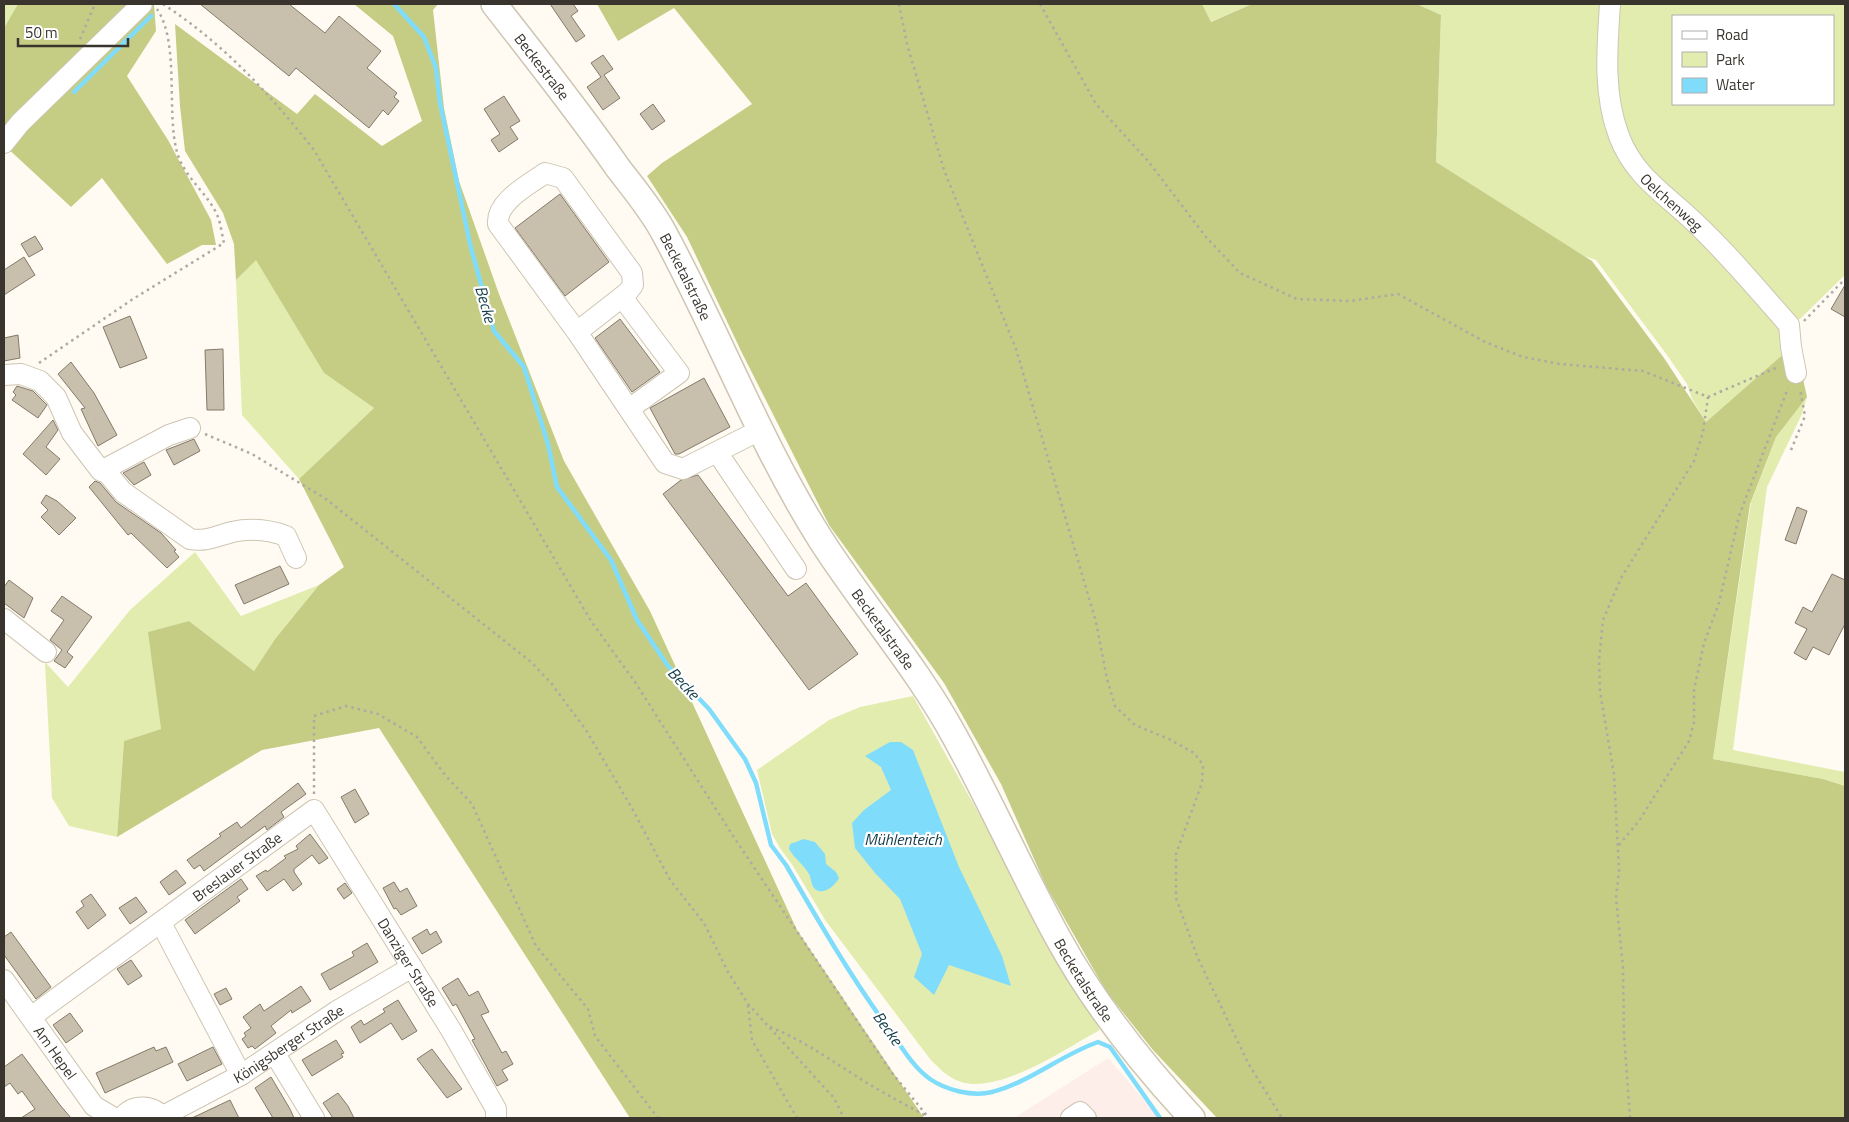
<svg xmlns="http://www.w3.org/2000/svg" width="1849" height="1122" font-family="'Titillium Web',sans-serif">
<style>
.commercial{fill:#feeeea}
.green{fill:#e3ecaf;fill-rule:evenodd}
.forest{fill:#c4cd83}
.water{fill:#80dcfb}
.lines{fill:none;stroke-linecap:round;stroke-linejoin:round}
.stream{stroke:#80dcfb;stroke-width:4.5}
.building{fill:#c8bfac;stroke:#837a69}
.minor-casing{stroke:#cec5b2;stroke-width:22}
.major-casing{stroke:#cec5b2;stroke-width:28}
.path{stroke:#aeaaa3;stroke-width:2.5;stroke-dasharray:2.5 4;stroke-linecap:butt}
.minor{stroke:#fff;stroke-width:20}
.major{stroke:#fff;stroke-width:25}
.labels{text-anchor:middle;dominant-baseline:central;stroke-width:4.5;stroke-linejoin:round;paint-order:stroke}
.street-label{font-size:15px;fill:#39352e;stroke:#fff}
.water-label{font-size:16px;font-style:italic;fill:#103b48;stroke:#fff}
</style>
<rect width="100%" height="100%" fill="#fffbf3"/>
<path class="commercial" d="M1108,1058l52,60h-146z"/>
<path class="green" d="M4,4h14l-14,24z
M1202,4h50l-42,18z
M1417,4h191l9,133 171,188v25l-82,72 -14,-23 -5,-15 -20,-29 -71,-95 -12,-4 -148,-94 5,-147z
M1612,4h233v271l-45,44 -10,3 -127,-129 -42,-60zM1673,16h160v88h-160z
M256,259l68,114 50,35 -75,71 -57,-64 -6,-135z
M1807,397l-5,17 -35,73 -34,263 112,22v14l-22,-7 -110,-20 38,-257 25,-65z
M195,552l46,64 78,-31 -44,54 -21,32 -65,-50 -40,11 12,97 -37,12 -7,96 -48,-11 -17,-28 -7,-136 23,25 62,-77z
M913,696l187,334c-35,19 -100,64 -139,52 -13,-4 -22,-14 -31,-23l-105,-139 -32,-54 -13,-18 -8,-14 -15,-64 72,-50 31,-13z"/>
<path class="forest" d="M18,4h136l2,27 -29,45 41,64 43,80 5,25h-14l-35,19 -65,-86 -31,29 -67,-62v-117z
M354,4h84l-5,6 11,98 15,73 40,113 65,167 86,150 147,319 127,188h-294l-251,-390 -117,22 -145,87 7,-96 37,-12 -13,-97 41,-11 65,50 21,-32 44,-54 25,-18 -45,-88 75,-71 -50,-35 -68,-113 -20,20 -2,-36 -11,-31 -38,-62 -5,-45 -5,-82 122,90 18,-20 67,52 40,-25 -29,-85z
M597,4h605l9,18 41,-18h165l24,11 -5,147 156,99 72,97 42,64 82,-72 8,-2 11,49 -31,40 -26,67 -37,255 110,20 22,7v332h-628l-64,-68 -47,-59 -60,-105 -45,-102 -57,-101 -115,-158 -87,-172 -55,-116 -40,-61 15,-13 90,-59 -78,-96 -56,33z"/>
<path class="water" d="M890,742h11l12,8 46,117 43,89 9,30 -62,-21 -15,30 -20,-18 8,-23 -22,-55 -25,-26 -20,-25 -3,-25 12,-13 27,-20 -10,-23 -16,-11z
M804,839l11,3 10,12 1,10 10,8 3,6c-4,8 -17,19 -25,10 -3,-4 -3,-10 -5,-14 -5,-9 -15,-16 -20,-25l1,-5z"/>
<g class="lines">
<path class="stream" d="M394,4l30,33 12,31 4,35 31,145 23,83 30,36 24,77 9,43 54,73 26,60 31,46 41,43 36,50 11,24 15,62 15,20c33,57 66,114 105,167 11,16 23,36 39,47 16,11 42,18 62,13 38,-10 69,-37 106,-50l12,5 50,71
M74,92l77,-76"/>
</g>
<path class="building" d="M200,4h89l36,29 14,-17 42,35 -14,17 30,25 -3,4 5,4 -11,14 -5,-5 -14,18 -73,-60 -7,8z
M550,4h23l5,7 -7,5 14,20 -9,6z
M603,55l10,14 -9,6 16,23 -17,12 -16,-23 14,-10 -10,-14z
M504,96l16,25 -10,6 8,12 -19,13 -8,-12 9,-6 -16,-25z
M653,104l12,17 -13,9 -12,-16z
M560,194l49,68 -44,34 -50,-68z
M35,236l8,13 -14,8 -8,-13z
M24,257l11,18 -31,20v-25z
M1845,285v32l-14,-8z
M130,316l17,42 -27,10 -17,-41z
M620,319l40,53 -28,20 -37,-54z
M18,335l2,23 -16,3v-23z
M223,349l1,61h-17l-2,-60z
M71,362l23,31 23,42 -19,11 -17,-37 4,-1 -27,-34z
M704,378l26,49 -51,27h-4l-25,-46z
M17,386l16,5 14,14 -9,13 -26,-18 4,-5 -3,-3z
M53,420l5,10 -12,17 14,12 -14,16 -23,-21z
M194,439l6,12 -26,14 -8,-15z
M144,462l7,13 -17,10 -11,-12z
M698,475l90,121 18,-13 52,71 -49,36 -146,-196 18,-14z
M95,481l5,2 16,19 45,31 15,17 -2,1 5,6 -12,11 -36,-35 -3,2 -39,-48z
M46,495l11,6 19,17 -17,17 -18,-18 7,-7 -7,-7z
M1797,507l10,4 -11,33 -11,-4z
M280,566l9,18 -45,20 -9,-19z
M1832,574l13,6v44l-16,31 -16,-8 -7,13 -12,-7 13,-24 -12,-6 8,-16 9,5z
M9,580l24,18 -9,20 -20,-15v-16z
M62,596l30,21 -25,35 6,5 -8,11 -11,-7 8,-11 -12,-10 14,-20 -13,-9z
M298,783l8,11 -25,18 3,5 -17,13 -2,-4 -61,45 -4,-6 -6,4 -7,-9 34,-24 -2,-2 18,-12 4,6z
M355,789l14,25 -14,9 -14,-26z
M310,834l18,24 -9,6 -7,-9 -18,14v3l8,12 -9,7 -9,-12 -17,12 -11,-15 10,-6 1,2 19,-14 -2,-2 14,-7 -2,-3z
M176,870l10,13 -17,12 -9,-13z
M241,879l7,10 -11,8 3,4 -45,33 -10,-14z
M394,882l6,10 7,-4 10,18 -16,9 -5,-7 -2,1 -11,-21z
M345,883l7,10 -8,6 -7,-10z
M91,894l15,21 -18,14 -12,-17 8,-6 -3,-5z
M136,897l11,15 -17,12 -11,-16z
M427,929l3,6 6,-4 6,11 -20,12 -10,-16z
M11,932l40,55 -15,12 -32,-44v-18z
M367,943l11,19 -48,28 -9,-16 33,-18 -2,-4z
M131,960l11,16 -14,9 -11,-16z
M458,978l11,18 9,-5 11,21 -8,3 21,38 4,-2 7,13 -11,6 6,10 -11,6 -25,-46 3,-1 -19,-35 -3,2 -11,-18z
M301,986l10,15 -19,12 -1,-3 -20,16 5,7 -21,16 -3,-3 -4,2 -6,-9 4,-3 -2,-3 7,-5 -8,-11 17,-13 4,7z
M226,988l6,11 -12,6 -6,-11z
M398,1000l19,31 -15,9 -11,-17 -31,20 -9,-16 10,-7 3,5 21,-13 -2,-3z
M70,1013l13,18 -17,12 -13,-18z
M336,1040l8,13 -3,1 2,3 -31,19 -10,-16z
M154,1047l2,4 10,-4 7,15 -68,31 -9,-20z
M213,1047l9,17 -35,17 -9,-17z
M432,1049l30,40 -15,9 -30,-39z
M22,1054l38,51 11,13h-50l14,-9 -13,-18 -4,3 -8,-11 -6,4v-20z
M271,1077l19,32 4,9h-21l-18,-30z
M338,1093l10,13 6,12h-21l-10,-15z
M230,1100l9,18h-47z"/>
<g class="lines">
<g class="minor-casing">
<g id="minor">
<path id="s1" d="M1610,4c-3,44 -7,90 9,132 14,38 43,56 71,82 36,33 67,71 99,107l2,22 5,26"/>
<path d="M4,143l16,-20 122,-119"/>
<path d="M622,297l57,76 -50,36"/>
<path d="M577,332l50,-39 6,-8 -1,-12 -69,-95 -18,-5c-16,12 -49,28 -47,51l79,108 88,131 18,6 77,-39"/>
<path d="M4,375l17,-1 19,7 16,16 16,36 29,38 68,-36 21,-7"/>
<path d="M717,452l79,117"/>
<path d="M104,469l19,23 67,47c16,3 27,-3 42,-7 18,-4 37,-2 54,4l10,22"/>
<path d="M4,619l42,33"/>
<path d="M161,923l80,152"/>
<path id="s2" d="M4,980l90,126 20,12"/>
<path id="s3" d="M31,1017l283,-207 137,220 45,79v9"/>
<path d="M275,1054l39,64"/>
<path id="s4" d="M163,1116l78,-41 96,-64 75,-44"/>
<path d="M122,1118c11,-15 31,-13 42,0"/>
<path d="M1071,1118l9,-6 6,6"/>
</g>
</g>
<g class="major-casing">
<g id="major">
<path id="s5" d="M494,4c42,54 85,108 124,164 16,21 34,42 46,65 55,101 95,209 157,307 43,67 96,127 134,197 36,66 67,135 103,201 36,66 83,125 134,180"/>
</g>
</g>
<path class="path" d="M163,4c62,41 105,88 151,146l277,471 44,61 100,157 157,234 37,45
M899,4l8,40 37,126 72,179 80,273 11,57 8,27 20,19 34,14 25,14 9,12 -1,18 -26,71v44l21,58 51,107 34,55
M1040,4l56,100 52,57 58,76 34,36 57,26 53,2 48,-7 87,48 38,15 37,7 83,7 65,26 70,-30
M80,39l15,-35
M1804,321l41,-42
M39,363l94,-64 91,-56c-2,-8 -3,-18 -6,-26 -9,-23 -34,-39 -41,-65 -11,-40 3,-109 -20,-143
M205,434l47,20 74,45 205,163 20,21 35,47 47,80 37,70 34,43 24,49 20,32 86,94 10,20
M1791,450l14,-34 -5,-27
M314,794v-78l32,-10 32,8 39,23 28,38 27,29 64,142 52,63 7,27 63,82
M1619,845l20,-24 50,-80 5,-19v-32l10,-47 15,-40 20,-87 49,-128
M748,1005l4,35 45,78
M770,1027c35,14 65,36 97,56 20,12 41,23 61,34
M1630,1118l-6,-83 -1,-68 -7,-69 3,-27 -5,-97 -14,-82 -1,-32 4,-40 18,-42 73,-117 9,-29 5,-35"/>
<use href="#minor" class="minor"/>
<use href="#major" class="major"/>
</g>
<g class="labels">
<g class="street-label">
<text stroke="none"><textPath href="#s5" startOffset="79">Beckestraße</textPath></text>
<text stroke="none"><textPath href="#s1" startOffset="219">Oelchenweg</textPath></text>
<text stroke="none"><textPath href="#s5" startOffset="334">Becketalstraße</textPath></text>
<text stroke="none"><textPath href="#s5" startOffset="739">Becketalstraße</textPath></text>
<text stroke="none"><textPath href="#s3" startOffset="255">Breslauer Straße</textPath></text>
<text stroke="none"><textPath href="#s3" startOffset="530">Danziger Straße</textPath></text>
<text stroke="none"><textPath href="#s5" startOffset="1144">Becketalstraße</textPath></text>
<text stroke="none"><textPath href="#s4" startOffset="145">Königsberger Straße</textPath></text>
<text stroke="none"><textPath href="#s2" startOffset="89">Am Hepel</textPath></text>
</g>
<g class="water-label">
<text transform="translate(486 304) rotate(74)">Becke</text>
<text transform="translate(684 683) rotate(47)">Becke</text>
<text x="903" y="839">Mühlenteich</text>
<text transform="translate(888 1028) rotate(54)">Becke</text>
</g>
</g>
<rect width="1849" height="1122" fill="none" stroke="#39352e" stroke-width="10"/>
<rect x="1672" y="15" width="162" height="90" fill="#ffffff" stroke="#b0aeab"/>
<rect x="1682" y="31" width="25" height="8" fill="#ffffff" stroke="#b0aeab"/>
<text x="1716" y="40" font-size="15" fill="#39352e">Road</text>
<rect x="1682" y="52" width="25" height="15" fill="#e3ecaf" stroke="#b0aeab"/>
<text x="1716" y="65" font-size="15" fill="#39352e">Park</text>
<rect x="1682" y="78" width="25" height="15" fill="#80dcfb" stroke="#b0aeab"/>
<text x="1716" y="90" font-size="15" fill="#39352e">Water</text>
<path d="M18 38v8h110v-8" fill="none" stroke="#39352e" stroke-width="2.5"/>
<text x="25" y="38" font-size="15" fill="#39352e" stroke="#ffffff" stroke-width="4" paint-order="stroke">50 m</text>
</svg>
